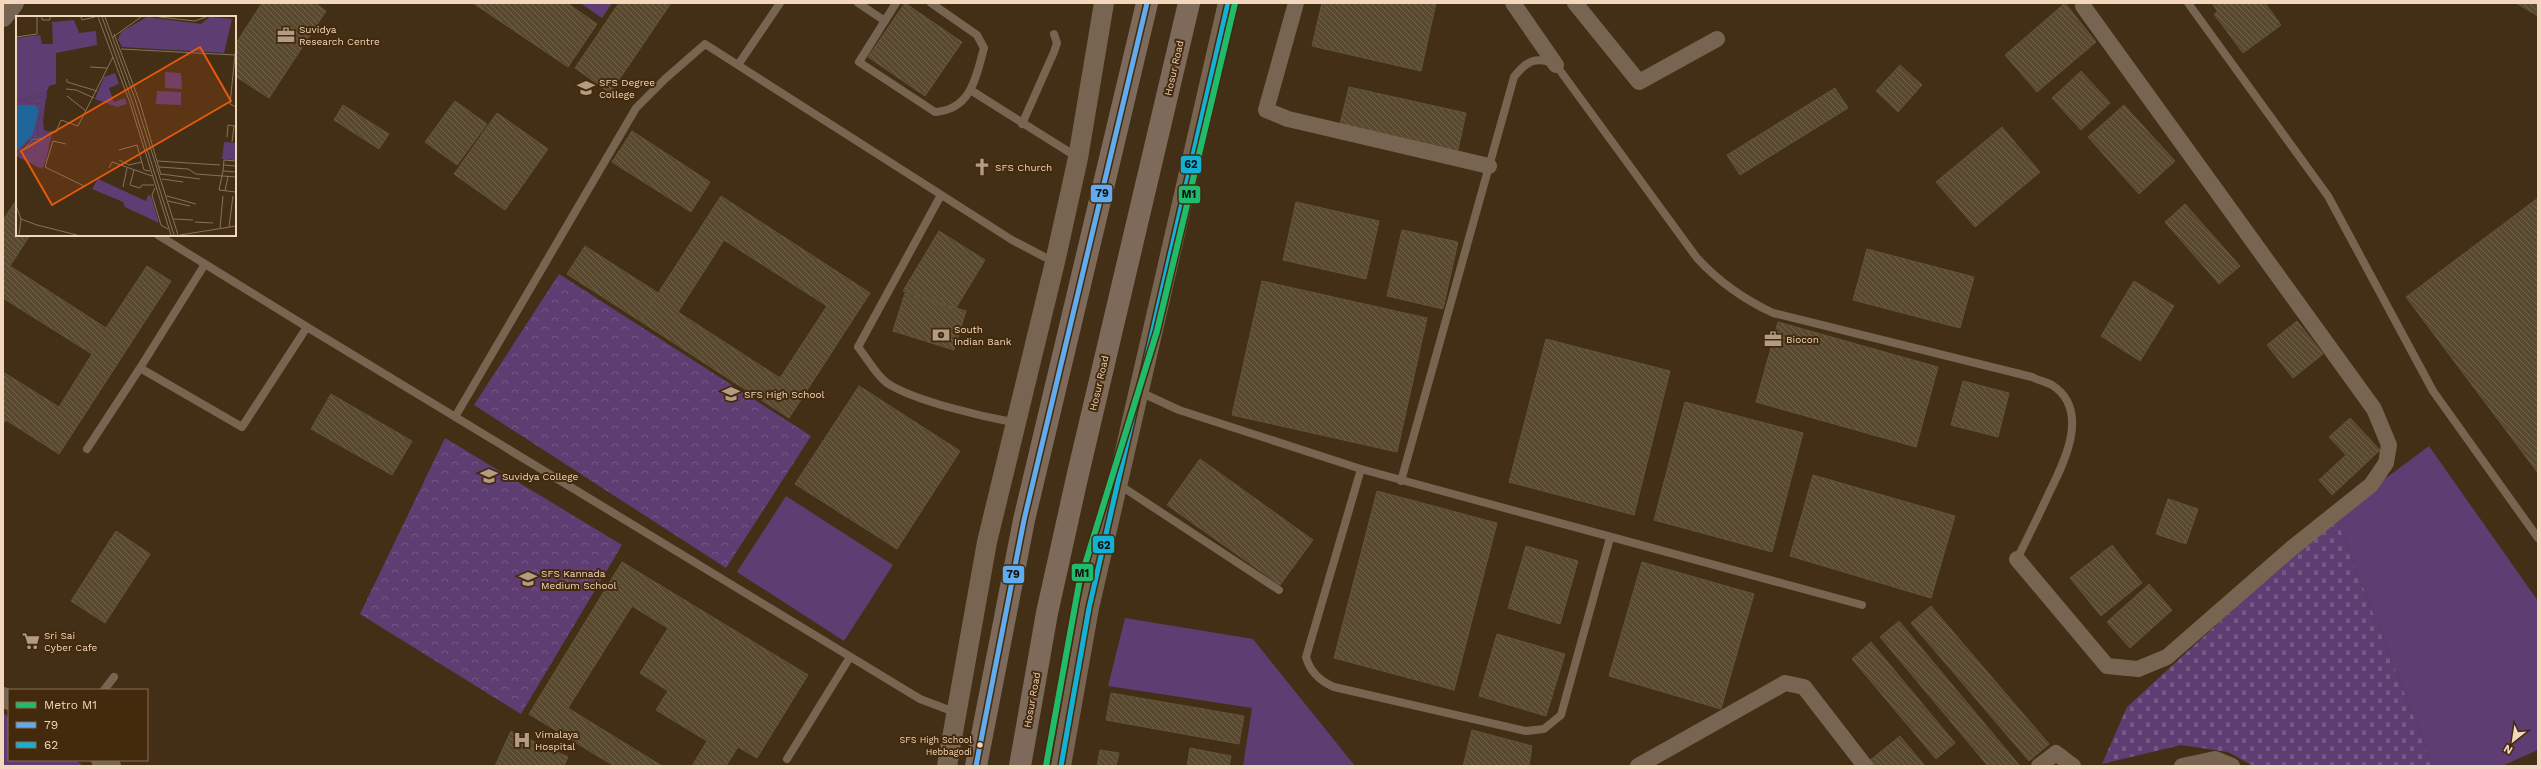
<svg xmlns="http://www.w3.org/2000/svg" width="2541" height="769" font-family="'Work Sans',sans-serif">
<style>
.green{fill:#5e3d73}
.cemetery{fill:url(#cemetery-stones)}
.park{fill:url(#park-crowns)}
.building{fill:url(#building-back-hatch);stroke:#62543b;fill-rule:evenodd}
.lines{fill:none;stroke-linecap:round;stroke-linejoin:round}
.service{stroke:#776551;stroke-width:8}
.minor{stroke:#776551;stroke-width:16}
.tertiary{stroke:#776551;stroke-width:20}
.trunk{stroke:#7e6a5a;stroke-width:22}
.bus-1-casing{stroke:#432a0d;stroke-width:8}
.bus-2-casing{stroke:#432a0d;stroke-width:8}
.bus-1{stroke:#60acee;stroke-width:5}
.bus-2{stroke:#13b2d5;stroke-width:5}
.metro-1-casing{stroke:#432a0d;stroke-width:9}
.metro-1{stroke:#20bc6c;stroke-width:6}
.bus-dot{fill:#f2d7bd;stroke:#432a0d;stroke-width:1.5}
.labels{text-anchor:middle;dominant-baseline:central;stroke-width:4;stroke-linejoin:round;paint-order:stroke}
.bus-label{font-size:9px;fill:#f2d7bd;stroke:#432a0d;text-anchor:end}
.poi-label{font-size:10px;fill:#f2d7bd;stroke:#432a0d;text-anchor:start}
.street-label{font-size:10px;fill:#f2d7bd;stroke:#432a0d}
.inset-road{fill:none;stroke:#887259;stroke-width:1}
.view{fill:#e8590c;fill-opacity:0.15;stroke:#e8590c;stroke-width:2}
.inset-edge{fill:none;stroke:#f2d7bd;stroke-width:2}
.line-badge{stroke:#432a0d;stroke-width:1.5}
.pale-badge-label{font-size:11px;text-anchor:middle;font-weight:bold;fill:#111}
</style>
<defs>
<pattern id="cemetery-stones" width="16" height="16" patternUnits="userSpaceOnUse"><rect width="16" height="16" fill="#5e3d73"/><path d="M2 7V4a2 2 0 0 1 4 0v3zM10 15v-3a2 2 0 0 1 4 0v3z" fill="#765885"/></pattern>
<pattern id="park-crowns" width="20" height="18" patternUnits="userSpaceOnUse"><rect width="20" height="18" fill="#5e3d73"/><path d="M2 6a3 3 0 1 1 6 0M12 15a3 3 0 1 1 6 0" fill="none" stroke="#765885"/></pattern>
<pattern id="building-back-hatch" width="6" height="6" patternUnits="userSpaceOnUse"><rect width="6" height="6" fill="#58492f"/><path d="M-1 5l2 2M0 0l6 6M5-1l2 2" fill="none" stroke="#70624b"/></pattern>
</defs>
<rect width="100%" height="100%" fill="#422f16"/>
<path class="green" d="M580,3h32l-10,15z
M2429,446l109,155v149l-36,16h-69l-98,-250z
M786,496l107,69 -49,76 -107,-69z
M1125,618l128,21 102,127h-112l9,-58 -144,-22z
M3,713l6,4v43h66l9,6h-81z"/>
<path class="cemetery" d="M2335,516l98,250h-180l-25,-14 -47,-7 -79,19 25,-57z"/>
<path class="park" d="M559,274l252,162 -85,132 -252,-163z
M445,438l177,107 -101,169 -161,-100z"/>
<path class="building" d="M262,3h53l11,8 -57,87 -34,-22v-31z
M473,3h94l30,21 -29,43z
M619,3h52l-61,90 -35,-25z
M905,3l57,39 -37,54 -57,-39z
M1322,3h114l-15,68 -109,-25z
M2065,3l31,39 -59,50 -32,-37z
M2212,3h53l16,22 -38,28 -29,-39 4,-2z
M2516,3h22v13z
M1900,65l22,20 -24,27 -22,-21z
M2081,71l29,32 -29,27 -29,-32z
M1349,87l117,26 -9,41 -118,-26z
M1835,88l13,20 -108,67 -13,-20z
M455,101l32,23 -30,41 -32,-23z
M343,105l46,29 -10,15 -45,-29z
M2124,105l51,56 -36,33 -51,-57z
M497,113l51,36 -43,61 -51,-36z
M2002,127l38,45 -65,55 -39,-45z
M632,131l78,51 -19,30 -79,-50z
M721,196l149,97 -81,125 -149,-97zM724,240l103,66 -47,72 -102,-66z
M2538,198v275l-132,-176z
M17,199v36h13l-20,31 96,62 41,-62 24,15 -112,173 -53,-34 -3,4v-52l56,35 33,-53 -89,-56v-78z
M1296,202l83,19 -13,58 -83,-19z
M2185,204l55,62 -21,18 -54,-62z
M1402,230l56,12 -15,67 -56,-13z
M939,231l46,29 -29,48 -53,-17z
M585,246l73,47 -18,28 -73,-47z
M1867,249l107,28 -14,51 -107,-28z
M1262,281l165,37 -30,134 -165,-37z
M2134,281l40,25 -34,55 -39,-25z
M905,293l61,18 -12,39 -61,-19z
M2297,321l26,33 -30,24 -26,-33z
M1778,322l160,45 -22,80 -160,-45z
M1546,339l124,32 -36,144 -125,-33z
M1963,381l46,12 -11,44 -47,-12z
M859,386l101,65 -63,98 -102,-65z
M331,394l81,47 -20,34 -81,-46z
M1685,402l118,31 -31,119 -118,-32z
M2350,418l30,32 -48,45 -13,-15 27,-25 -17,-18z
M1200,459l113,81 -33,45 -113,-80z
M1813,475l142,41 -24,82 -141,-42z
M1377,491l120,32 -43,167 -120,-32z
M2168,499l30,10 -12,35 -30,-10z
M116,531l34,23 -45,69 -34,-22z
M2112,545l30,38 -41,33 -31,-38z
M1526,546l52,15 -18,63 -52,-16z
M622,562l186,113 -51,83 -19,-11 -12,19h-34l15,-25 -51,-31 12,-19 -28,-18 28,-45 -36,-22 -64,102 94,58h-48l-85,-52z
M1642,562l112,32 -33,115 -112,-33z
M2149,584l23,26 -42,38 -23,-26z
M1931,606l118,138 -20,17 -118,-138z
M1899,621l121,145h-32l-108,-129z
M1497,634l68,20 -19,62 -67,-20z
M1871,642l84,101 -19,16 -84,-100z
M1111,693l133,23 -5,28 -133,-24z
M1472,730l60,16 -3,20h-66z
M511,731l57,26 -4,9h-69z
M1900,736l25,30h-54l-3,-4z
M1190,748l41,8 -2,10h-42z
M1100,750l19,3 -3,13h-19z"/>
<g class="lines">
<path class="service" d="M858,3l27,18
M896,3l-37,59 76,50c36,-2 41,-35 49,-64l-7,-13 -46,-32
M2188,3l140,193 105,195 105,147
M738,65l42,-62
M972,91l105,66
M1022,124l32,-72 3,-9 -3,-9
M941,195l-83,152c9,11 18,28 29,36 27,18 97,34 130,40
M158,235l47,29
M140,368l65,-104 102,63
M1140,392l39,18 182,59 501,136
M455,417l181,-309 29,-29 40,-35 307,196 42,22
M87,449l53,-81 102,59 65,-100 613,372 37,14
M1361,469l-55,188c4,15 14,24 28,30l192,44 18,-2 17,-14 49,-177
M1401,481l113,-404c12,-16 23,-22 42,-12l141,193c22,24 46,41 76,55l259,64c6,3 14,5 20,8 39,25 12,78 -3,108 -10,22 -21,44 -32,66
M1118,484l161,106
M104,690l10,-13
M787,759l63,-102"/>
<path class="minor" d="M1296,3l-30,107 22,9 201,47
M1513,3l43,62
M1575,3l64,79 78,-43
M2017,559l90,107 31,3 29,-12 125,-109 79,-63 15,-22 3,-18 -15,-36 -291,-403
M1638,766l147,-83 19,4 61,79
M2039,766l17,-13 17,13
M2182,766l33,-7 17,7"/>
<path class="tertiary" d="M3,17l11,-14
M3,697l6,3
M101,760l10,6
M947,766l40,-224 68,-280 23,-104 26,-155
M1061,766l28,-158 139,-605"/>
<path class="trunk" d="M976,766l48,-246 123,-517
M1020,766l27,-153 30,-135 112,-475"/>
<g class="bus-1-casing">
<path id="bus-1" d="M976,766l48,-246 123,-517"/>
</g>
<g class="bus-2-casing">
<path id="bus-2" d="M1061,766l28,-158 139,-605"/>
</g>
<use href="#bus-1" class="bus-1"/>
<use href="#bus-2" class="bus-2"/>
<g class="metro-1-casing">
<path id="metro-1" d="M1046,766l33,-182 78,-253 78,-328"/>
</g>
<use href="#metro-1" class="metro-1"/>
</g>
<defs>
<g id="office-bare" transform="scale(1.38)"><path d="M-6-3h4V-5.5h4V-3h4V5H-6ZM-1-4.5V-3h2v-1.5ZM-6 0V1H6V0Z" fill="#b49c83" stroke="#432a0d" stroke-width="2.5" paint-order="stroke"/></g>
<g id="university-bare" transform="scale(1.38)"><path d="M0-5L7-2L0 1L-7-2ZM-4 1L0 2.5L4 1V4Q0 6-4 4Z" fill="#b49c83" stroke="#432a0d" stroke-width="2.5" paint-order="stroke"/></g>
<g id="church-bare" transform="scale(1.38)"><path d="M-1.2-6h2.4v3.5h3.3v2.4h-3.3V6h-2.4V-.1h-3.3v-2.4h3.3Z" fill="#b49c83" stroke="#432a0d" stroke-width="2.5" paint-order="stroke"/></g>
<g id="bank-bare" transform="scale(1.38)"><path d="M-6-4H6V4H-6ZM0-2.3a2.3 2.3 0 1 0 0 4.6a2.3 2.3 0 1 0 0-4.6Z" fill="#b49c83" stroke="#432a0d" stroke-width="2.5" paint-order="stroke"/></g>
<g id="school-bare" transform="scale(1.38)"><path d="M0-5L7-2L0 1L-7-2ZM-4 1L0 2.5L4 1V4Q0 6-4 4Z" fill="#b49c83" stroke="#432a0d" stroke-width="2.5" paint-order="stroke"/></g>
<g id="supermarket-bare" transform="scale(1.38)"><path d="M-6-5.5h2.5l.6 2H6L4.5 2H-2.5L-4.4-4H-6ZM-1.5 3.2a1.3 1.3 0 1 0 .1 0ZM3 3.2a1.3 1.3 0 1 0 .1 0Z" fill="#b49c83" stroke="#432a0d" stroke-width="2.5" paint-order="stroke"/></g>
<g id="hospital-bare" transform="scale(1.38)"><path d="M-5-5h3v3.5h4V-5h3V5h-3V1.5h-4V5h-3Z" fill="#b49c83" stroke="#432a0d" stroke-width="2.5" paint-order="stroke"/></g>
</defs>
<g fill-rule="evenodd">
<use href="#office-bare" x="286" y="35"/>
<use href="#university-bare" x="586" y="88"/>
<use href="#church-bare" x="982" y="167"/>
<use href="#bank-bare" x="941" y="335"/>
<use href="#office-bare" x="1773" y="339"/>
<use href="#school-bare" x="731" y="394"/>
<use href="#university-bare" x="489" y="476"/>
<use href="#school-bare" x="528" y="579"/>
<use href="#supermarket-bare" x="31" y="641"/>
<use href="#hospital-bare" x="522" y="740"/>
</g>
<circle class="bus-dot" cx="980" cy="745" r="3.5"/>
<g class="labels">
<g class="bus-label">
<text x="972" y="740">SFS High School<tspan x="972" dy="12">Hebbagodi</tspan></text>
</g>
<g class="poi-label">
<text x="299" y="29">Suvidya<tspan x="299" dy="12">Research Centre</tspan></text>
<text x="599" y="82">SFS Degree<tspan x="599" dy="12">College</tspan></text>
<text x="995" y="167">SFS Church</text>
<text x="954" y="329">South<tspan x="954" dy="12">Indian Bank</tspan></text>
<text x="1786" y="339">Biocon</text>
<text x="744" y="394">SFS High School</text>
<text x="502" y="476">Suvidya College</text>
<text x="541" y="573">SFS Kannada<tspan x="541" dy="12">Medium School</tspan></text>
<text x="44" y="635">Sri Sai<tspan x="44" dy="12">Cyber Cafe</tspan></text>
<text x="535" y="734">Vimalaya<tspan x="535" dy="12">Hospital</tspan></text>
</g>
<g class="street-label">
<text transform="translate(1174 68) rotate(-77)">Hosur Road</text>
<text transform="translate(1099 383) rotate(-77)">Hosur Road</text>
<text transform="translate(1032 700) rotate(-80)">Hosur Road</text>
</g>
</g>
<g transform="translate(16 16)">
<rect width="220" height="220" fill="#422f16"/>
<path d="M131,1l54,7 9,-7 22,2 -8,34 -102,-6 -4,-8 3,-7zM58,4l5,13 17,-2 1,14 -41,8v31l-7,2 -2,5 -24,9 -7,-2v-60l24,-3 2,9h11l-1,-22zM99,57l4,11 -10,4 5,14 11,-4 2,6 -10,3 -22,-8 9,-22zM208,126l12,1v17l-14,-1zM11,129l19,15 -4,9 -24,-12zM82,163l48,22 2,-6 3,1 8,27 -34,-16 -2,-5 -31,-13z" fill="#5e3d73"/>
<path d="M31,79l-6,26 1,10 7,2 -9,2 -3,-2 5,-29 -25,-3 7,1z" fill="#5e3d73"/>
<path d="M36,117l-6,27 -19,-15 5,-4 15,-3z" fill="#5e3d73"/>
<path d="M149,56l16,1 1,16 -17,-1zM31,75l-4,30 1,9 6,2 -5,5 -16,4 -13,15 1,-6 16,-17 6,-22 -3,-6h-20v-7l7,2zM31,79l-6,26 1,10 6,2 -8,2 -3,-2 5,-29 -25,-3 7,1zM141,75l24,1v13l-25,-1z" fill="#5e3d73" fill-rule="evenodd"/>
<path d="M0,89h20l3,6 -6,23 -17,18z" fill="#1f669a"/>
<path class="inset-road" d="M26,1v3h8v-3M65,1l1,3 13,-3M82,1l32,86 41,132M86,1l30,84 42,134M89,1l30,82 43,136M143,1l36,4 11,-4M98,18l26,69 21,72M0,21l21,-3v-17M97,21l28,-20M105,33l114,6 1,-7M219,39l-5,49 6,3M74,51l17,1M51,63v3l30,9M50,73l10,1 18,8M51,80l19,15M211,121l1,-12 8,1M216,126l2,-16M50,128l-13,-3 -8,26 39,19M103,134l18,-5 7,25 6,1M0,141l16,-17 12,-2 7,-6h5l5,-12 17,6 35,-69M103,144l10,5 13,-3M141,145l63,4M208,149l12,1M143,151l29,2 8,5 40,3M93,152l3,-6 40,14M118,154l-4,15 10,3 2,-3h12M207,155l1,-11 12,1M220,156l-13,-1 -4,19 17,2M145,158l39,5M146,163l21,3M107,171l4,-19M139,172l-3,7 9,30 7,4M209,175l3,-15M151,180l29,8M152,185l22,5M0,190l5,13 -2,16M5,203l16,6 40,10M158,203l19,1M179,206l18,1M213,211l4,-31M204,212l3,-32M164,219l56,-9"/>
<path class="view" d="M184,31l31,54 -179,104 -31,-54z"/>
<rect width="220" height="220" class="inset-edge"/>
</g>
<g class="line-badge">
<rect x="1180" y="155" width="22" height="19" rx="4" fill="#13b2d5"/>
<rect x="1090" y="184" width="23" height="19" rx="4" fill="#60acee"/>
<rect x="1178" y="185" width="23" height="19" rx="4" fill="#20bc6c"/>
<rect x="1092" y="535" width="23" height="19" rx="4" fill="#13b2d5"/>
<rect x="1071" y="563" width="23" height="19" rx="4" fill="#20bc6c"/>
<rect x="1002" y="565" width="23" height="19" rx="4" fill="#60acee"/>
</g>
<g class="pale-badge-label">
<text x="1191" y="168">62</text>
<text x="1102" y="197">79</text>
<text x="1189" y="198">M1</text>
<text x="1104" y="549">62</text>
<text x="1082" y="577">M1</text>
<text x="1013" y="578">79</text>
</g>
<rect width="2541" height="769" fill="none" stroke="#f2d7bd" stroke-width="8"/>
<rect x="8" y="689" width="140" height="72" fill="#432a0d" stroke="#896f53"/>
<rect x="16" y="702" width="20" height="6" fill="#20bc6c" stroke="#896f53"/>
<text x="44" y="709" font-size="12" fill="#f2d7bd">Metro M1</text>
<rect x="16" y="722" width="20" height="6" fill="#60acee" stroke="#896f53"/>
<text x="44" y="729" font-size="12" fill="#f2d7bd">79</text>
<rect x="16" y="742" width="20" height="6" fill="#13b2d5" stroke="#896f53"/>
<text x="44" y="749" font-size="12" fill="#f2d7bd">62</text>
<g transform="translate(2513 741) rotate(210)" stroke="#432a0d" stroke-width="3" paint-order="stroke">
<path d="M0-3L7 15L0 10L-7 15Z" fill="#f2d7bd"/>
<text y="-6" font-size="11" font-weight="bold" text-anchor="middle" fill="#f2d7bd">N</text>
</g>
</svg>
